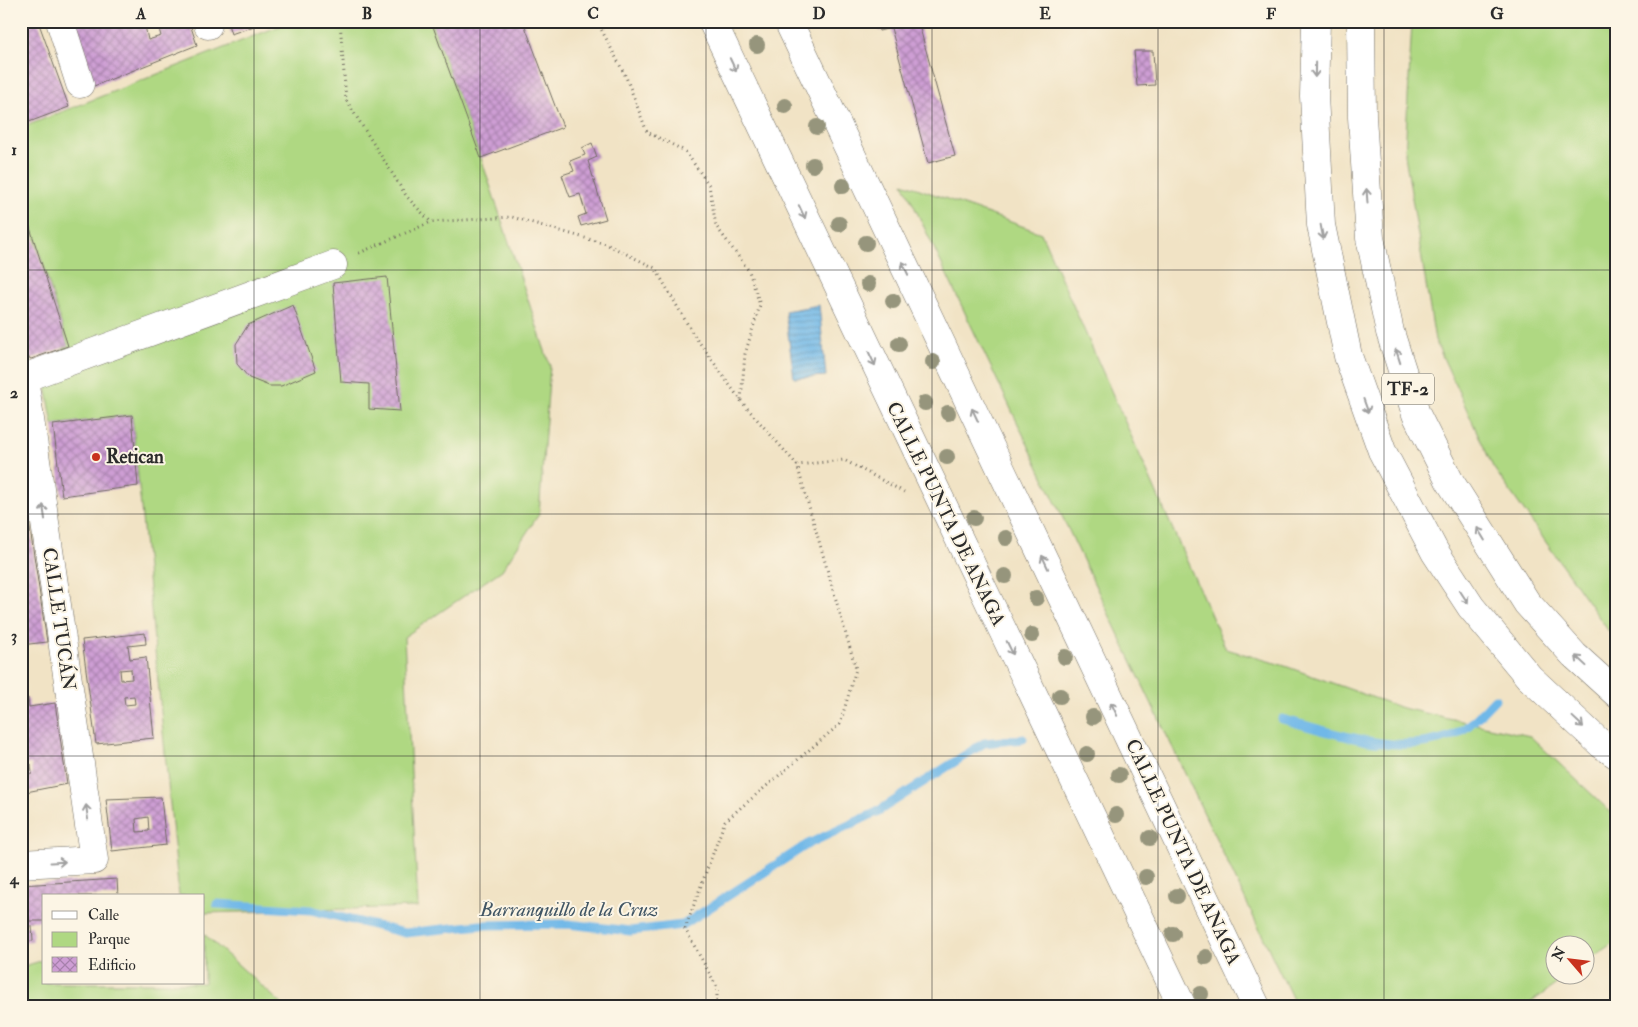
<svg xmlns="http://www.w3.org/2000/svg" width="1638" height="1027" font-family="'IM FELL Double Pica',serif">
<style>
.green{fill:#afd882;stroke:#6d8256}
.water{fill:url(#water-rules);stroke:#4e728a}
.lines{fill:none;stroke-linecap:round;stroke-linejoin:round}
.stream{stroke:#70b8e8;stroke-width:9}
.building{fill:url(#building-cross-hatch);fill-rule:evenodd}
.minor-casing{stroke:#706b61;stroke-width:29}
.highway-casing{stroke:#706b61;stroke-width:29}
.path{stroke:#706b61;stroke-width:3;stroke-dasharray:1 4;stroke-linecap:butt}
.minor{stroke:#fff;stroke-width:28}
.highway{stroke:#fff;stroke-width:28}
.tree{fill:#96957c}
.oneway{stroke:#a0a0a0}
.grid{fill:none;stroke:#2b2b2b;stroke-width:1;stroke-opacity:0.55}
.poi-dot{fill:#c8321e;stroke:#fcf5e5;stroke-width:2}
.labels{text-anchor:middle;dominant-baseline:central;stroke-width:4;stroke-linejoin:round;paint-order:stroke}
.shield{fill:#fcf5e5;stroke:#6a6863;stroke-width:1}
.shield-label{font-size:18px;font-weight:bold;fill:#2b2b2b}
.poi-label{font-size:19px;font-weight:bold;fill:#2b2b2b;stroke:#fcf5e5;text-anchor:start}
.street-label{font-size:19px;fill:#2b2b2b;stroke:#fcf5e5}
.water-label{font-size:20px;font-style:italic;fill:#405564;stroke:#fcf5e5}
.neatline{fill:none;stroke:#2b2b2b;stroke-width:2}
.grid-label{font-size:16px;text-anchor:middle;font-weight:bold;fill:#2b2b2b}
</style>
<defs>
<pattern id="water-rules" width="6" height="5" patternUnits="userSpaceOnUse" patternTransform="scale(1.25)"><rect width="6" height="5" fill="#70b8e8"/><path d="M0 2.5h6" fill="none" stroke="#5c96bc"/></pattern>
<pattern id="building-cross-hatch" width="8" height="8" patternUnits="userSpaceOnUse" patternTransform="scale(1.25)"><rect width="8" height="8" fill="#ce9ed4"/><path d="M0 0l8 8M0 8l8-8" fill="none" stroke="#a781ac"/></pattern>
</defs>
<rect width="100%" height="100%" fill="#fcf5e5"/>
<filter id="ink" filterUnits="userSpaceOnUse"><feTurbulence type="fractalNoise" baseFrequency=".02" numOctaves="2"/><feDisplacementMap in="SourceGraphic" scale="10" xChannelSelector="R" yChannelSelector="G"/><feConvolveMatrix kernelMatrix="1 2 1 2 8 2 1 2 1" color-interpolation-filters="sRGB"/></filter>
<filter id="wash" filterUnits="userSpaceOnUse"><feTurbulence type="fractalNoise" baseFrequency=".0096" numOctaves="4" result="noise"/><feDisplacementMap in="SourceGraphic" scale="20" xChannelSelector="R" yChannelSelector="G"/><feGaussianBlur stdDeviation="1.12" result="paint"/><feColorMatrix in="noise" values="0 0 0 0 0 0 0 0 0 0 0 0 0 0 0 0 0 1.4 0 .05"/><feComposite in="paint" operator="in"/></filter>
<g filter="url(#wash)">
<rect width="100%" height="100%" fill="#f1e3c5"/>
<path class="green" d="M292,21h139l50,137 69,208 -11,148 -37,56 -98,67 14,270 -214,6v-17h-25l-47,-481 -79,10 -11,-62 26,-17 -47,-154v-64z
M1412,21h205v622l-124,-176 -58,-127 -30,-185z
M903,183l138,50 185,416 56,16 120,43 128,28 87,82v122l-31,22v-18h-30v30l13,1 -43,31h-230z
M204,934l80,72h-263v-39l23,-7v23h160z"/>
<path class="water" d="M819,305l7,71 -32,2 -9,-67z"/>
<g class="lines">
<path class="stream" d="M1282,719c53,14 114,38 169,17 18,-7 31,-24 44,-37
M217,904l94,6 94,23 76,-8 87,-1 62,7 53,-6 125,-81 69,-32 107,-69 39,-4"/>
</g>
<g id="blocks">
<path class="building" d="M21,21h17l31,86 -48,18z
M73,21h71l4,19 13,-4 -4,-14 32,-1 8,24 -103,41z
M227,21h35l1,2 -32,11z
M431,21h92l40,106 -82,31z
M876,21h42l37,135 -27,7 -37,-135 -12,3z
M1134,51h19l2,34 -18,1z
M592,143l5,14 -9,4 18,58 -25,7 -3,-9 8,-3 -6,-20 -10,3 -8,-22 12,-4 -4,-10 15,-6 -3,-7z
M21,200l47,146 -37,13 -10,-5z
M387,277l13,134 -31,-2v-25l-28,-2 -8,-99z
M293,305l23,66 -35,15h-12l-20,-8 -12,-14 -1,-20 12,-19z
M132,415l6,71 -76,10 -9,-71z
M21,469l26,173 -26,3z
M145,633l1,11 -18,2 2,13 16,-2 8,81 -58,6 -14,-104zM131,669l1,10 -11,1 -1,-10zM134,696l1,8 -10,1 -1,-8z
M28,698l1,9 26,-4 12,81 -46,9v-94zM31,764l1,10 -7,1 -2,-10z
M161,797l5,48 -54,6 -6,-52zM148,817l1,14 -12,1 -1,-13z
M117,879l1,17h-74v25h-23v-36z
M32,926l1,15 -12,1v-15z"/>
</g>
</g>
<g filter="url(#ink)">
<use href="#blocks" fill-opacity="0" stroke="#706b61" stroke-width="1"/>
<g class="lines">
<g class="minor-casing">
<path id="minor" d="M60,21l20,63
M207,21l1,4
M712,21l470,985
M788,21l468,985
M21,379l312,-114
M21,864l73,-4 -70,-482"/>
</g>
<g class="highway-casing">
<path id="highway" d="M1316,21l-2,75 7,129 27,131 34,95 53,101 36,55 58,70 72,67 16,11
M1361,21l1,96 8,121 20,94 26,82 33,66 78,123 47,52 43,39"/>
</g>
<path class="path" d="M340,21l6,79 61,97 24,25
M597,21l29,56 21,55 38,19 24,34 7,41 33,45 11,34 -15,49 -4,46
M359,253l72,-31 81,-5 94,27 49,24 37,64 49,69 56,64 47,-5 60,32
M717,1006v-19l-32,-58 40,-108 115,-97 16,-55 -59,-204"/>
<use href="#minor" class="minor"/>
<use href="#highway" class="highway"/>
</g>
<g class="tree">
<circle cx="757" cy="45" r="8"/>
<circle cx="785" cy="106" r="8"/>
<circle cx="817" cy="127" r="8"/>
<circle cx="813" cy="165" r="8"/>
<circle cx="843" cy="186" r="8"/>
<circle cx="839" cy="224" r="8"/>
<circle cx="866" cy="243" r="8"/>
<circle cx="868" cy="284" r="8"/>
<circle cx="893" cy="301" r="8"/>
<circle cx="899" cy="344" r="8"/>
<circle cx="933" cy="362" r="8"/>
<circle cx="925" cy="403" r="8"/>
<circle cx="948" cy="413" r="8"/>
<circle cx="947" cy="457" r="8"/>
<circle cx="974" cy="518" r="8"/>
<circle cx="1006" cy="538" r="8"/>
<circle cx="1005" cy="576" r="8"/>
<circle cx="1036" cy="598" r="8"/>
<circle cx="1032" cy="635" r="8"/>
<circle cx="1065" cy="657" r="8"/>
<circle cx="1060" cy="696" r="8"/>
<circle cx="1093" cy="717" r="8"/>
<circle cx="1087" cy="754" r="8"/>
<circle cx="1119" cy="775" r="8"/>
<circle cx="1116" cy="815" r="8"/>
<circle cx="1150" cy="838" r="8"/>
<circle cx="1146" cy="877" r="8"/>
<circle cx="1177" cy="896" r="8"/>
<circle cx="1173" cy="934" r="8"/>
<circle cx="1206" cy="957" r="8"/>
<circle cx="1201" cy="994" r="8"/>
</g>
<defs><path id="oneway-shaft" d="M-6 0H5M1.5-3L5.5 0L1.5 3" fill="none" stroke-width="1.6" stroke-linecap="round" stroke-linejoin="round" transform="scale(1.25)"/></defs>
<g class="oneway">
<use href="#oneway-shaft" transform="translate(733 65) rotate(65)"/>
<use href="#oneway-shaft" transform="translate(1315 70) rotate(91)"/>
<use href="#oneway-shaft" transform="translate(1367 196) rotate(-94)"/>
<use href="#oneway-shaft" transform="translate(802 212) rotate(65)"/>
<use href="#oneway-shaft" transform="translate(1322 232) rotate(79)"/>
<use href="#oneway-shaft" transform="translate(905 268) rotate(-115)"/>
<use href="#oneway-shaft" transform="translate(1398 356) rotate(-108)"/>
<use href="#oneway-shaft" transform="translate(872 359) rotate(65)"/>
<use href="#oneway-shaft" transform="translate(1366 406) rotate(70)"/>
<use href="#oneway-shaft" transform="translate(975 415) rotate(-115)"/>
<use href="#oneway-shaft" transform="translate(44 512) rotate(-98)"/>
<use href="#oneway-shaft" transform="translate(1481 534) rotate(-121)"/>
<use href="#oneway-shaft" transform="translate(1045 562) rotate(-115)"/>
<use href="#oneway-shaft" transform="translate(1464 597) rotate(57)"/>
<use href="#oneway-shaft" transform="translate(1010 648) rotate(64)"/>
<use href="#oneway-shaft" transform="translate(1581 661) rotate(-137)"/>
<use href="#oneway-shaft" transform="translate(1114 709) rotate(-115)"/>
<use href="#oneway-shaft" transform="translate(1578 722) rotate(43)"/>
<use href="#oneway-shaft" transform="translate(87 812) rotate(-98)"/>
<use href="#oneway-shaft" transform="translate(58 862) rotate(-3)"/>
</g>
</g>
<path class="grid" d="M254,21v985M480,21v985M706,21v985M932,21v985M1158,21v985M1384,21v985M21,270h1596M21,514h1596M21,756h1596"/>
<circle class="poi-dot" cx="96" cy="457" r="5"/>
<g class="labels">
<rect class="shield" x="1382" y="373.5" width="52" height="31" rx="4"/>
<g class="shield-label">
<text x="1408" y="389">TF-2</text>
</g>
<g class="poi-label">
<text x="106" y="457">Retican</text>
</g>
<g class="street-label">
<text transform="translate(946 514) rotate(64)">CALLE PUNTA DE ANAGA</text>
<text transform="translate(59 619) rotate(82)">CALLE TUCÁN</text>
<text transform="translate(1183 852) rotate(65)">CALLE PUNTA DE ANAGA</text>
</g>
<g class="water-label">
<text x="569" y="909">Barranquillo de la Cruz</text>
</g>
</g>
<rect width="1638" height="1027" fill="none" stroke="#fcf5e5" stroke-width="55"/>
<rect x="42" y="894" width="162" height="90" fill="#fcf5e5" stroke="#a8a49b"/>
<rect x="52" y="911" width="25" height="8" fill="#ffffff" stroke="#a8a49b"/>
<text x="88" y="920" font-size="15" fill="#2b2b2b">Calle</text>
<rect x="52" y="932" width="25" height="15" fill="#afd882" stroke="#a8a49b"/>
<text x="88" y="944" font-size="15" fill="#2b2b2b">Parque</text>
<rect x="52" y="957" width="25" height="15" fill="url(#building-cross-hatch)" stroke="#a8a49b"/>
<text x="88" y="970" font-size="15" fill="#2b2b2b">Edificio</text>
<g transform="translate(1570 960) rotate(298)"><circle r="24" fill="#fcf5e5" stroke="#a8a49b"/>
<path d="M0-4L9 19L0 12L-9 19Z" fill="#c8321e"/>
<text y="-8" font-size="14" font-weight="bold" text-anchor="middle" fill="#2b2b2b">N</text>
</g>
<rect x="28" y="28" width="1582" height="972" class="neatline"/>
<g class="grid-label">
<text x="141" y="19">A</text>
<text x="367" y="19">B</text>
<text x="593" y="19">C</text>
<text x="819" y="19">D</text>
<text x="1045" y="19">E</text>
<text x="1271" y="19">F</text>
<text x="1497" y="19">G</text>
<text x="14" y="155">1</text>
<text x="14" y="398">2</text>
<text x="14" y="641">3</text>
<text x="14" y="884">4</text>
</g>
</svg>
